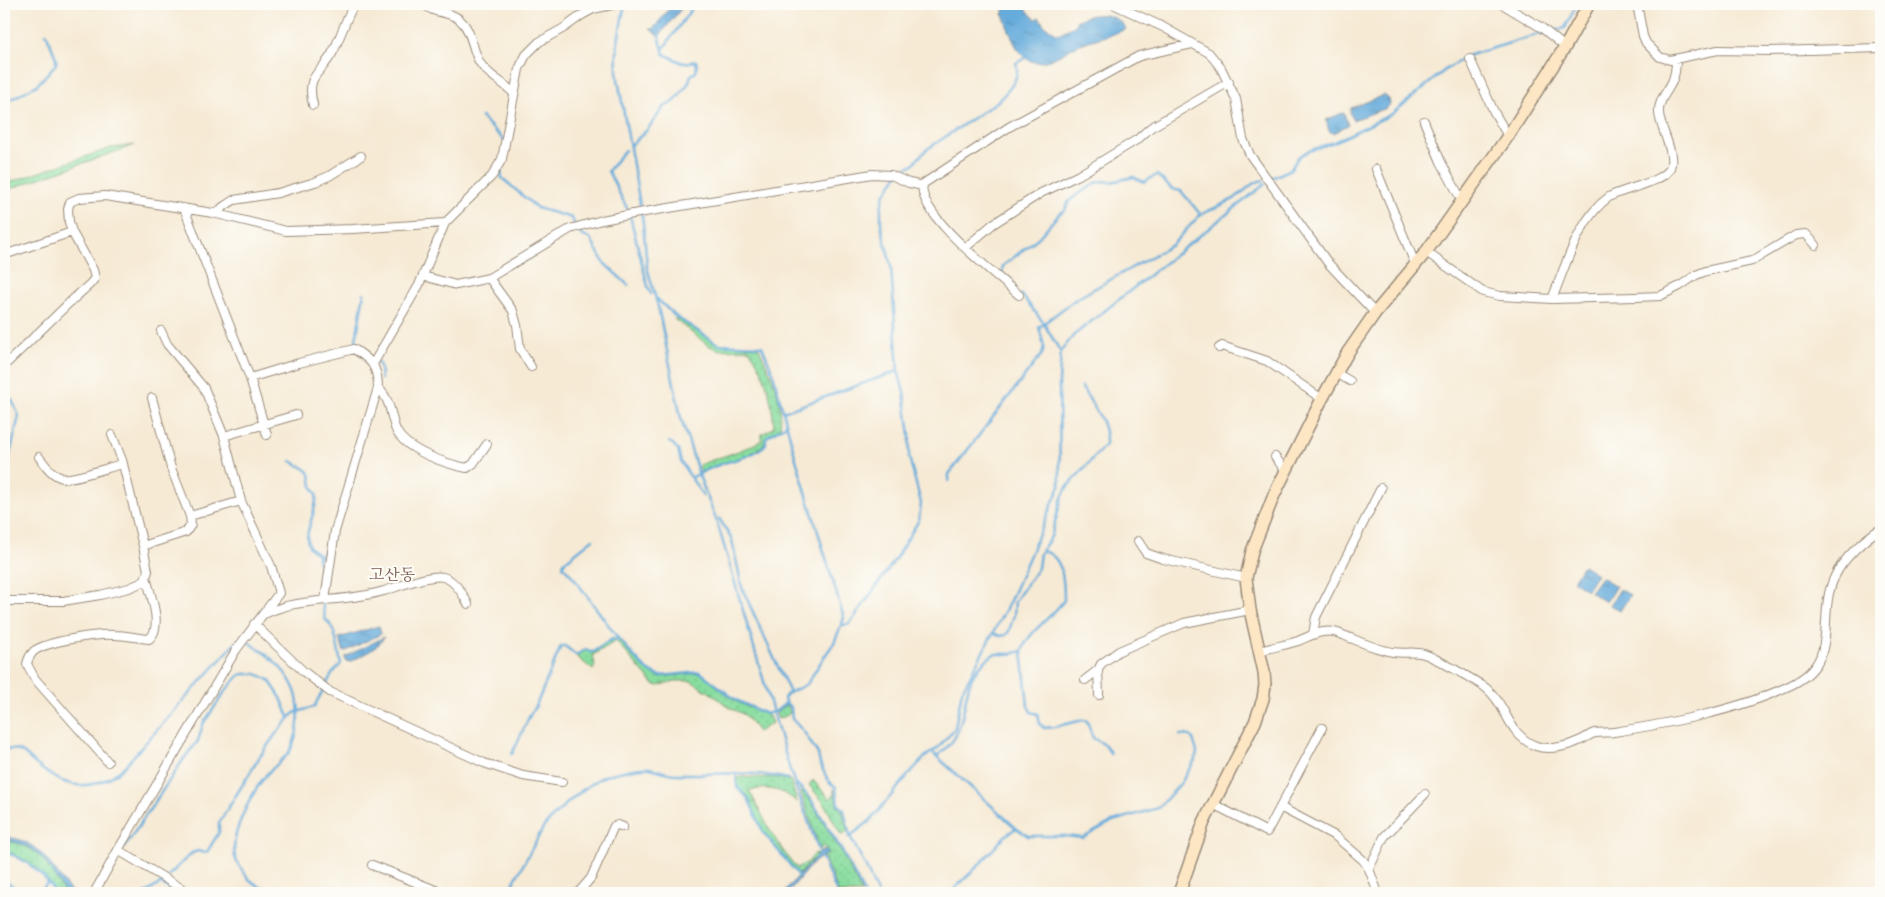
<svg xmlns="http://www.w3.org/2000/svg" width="1885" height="897" font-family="'Libre Caslon Text','Noto Serif KR',serif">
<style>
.grass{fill:url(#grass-dots);stroke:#62845e}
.water{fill:url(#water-ripples);stroke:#506a7c}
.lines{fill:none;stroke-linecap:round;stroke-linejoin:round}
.stream{stroke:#65abdb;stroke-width:2.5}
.street-casing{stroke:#988a79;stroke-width:10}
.secondary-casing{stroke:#988a79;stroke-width:14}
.street{stroke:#fff;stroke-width:8}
.secondary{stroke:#fce6c4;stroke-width:11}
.labels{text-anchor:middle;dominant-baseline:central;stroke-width:4;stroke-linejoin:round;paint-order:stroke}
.quarter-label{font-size:16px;fill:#7a5a4f;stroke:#fdfcf7}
</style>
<defs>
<pattern id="grass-dots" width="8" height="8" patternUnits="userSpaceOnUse" patternTransform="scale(1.25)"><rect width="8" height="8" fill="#88dd9f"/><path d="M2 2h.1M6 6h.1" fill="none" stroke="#76be88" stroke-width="1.8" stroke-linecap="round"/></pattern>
<pattern id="water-ripples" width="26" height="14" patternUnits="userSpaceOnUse" patternTransform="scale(1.25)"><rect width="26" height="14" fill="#65abdb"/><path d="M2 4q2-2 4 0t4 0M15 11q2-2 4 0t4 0" fill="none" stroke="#548bb1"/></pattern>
</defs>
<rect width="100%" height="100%" fill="#fdfcf7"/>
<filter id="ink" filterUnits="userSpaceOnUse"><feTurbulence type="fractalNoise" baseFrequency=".02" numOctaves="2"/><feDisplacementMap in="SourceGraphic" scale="10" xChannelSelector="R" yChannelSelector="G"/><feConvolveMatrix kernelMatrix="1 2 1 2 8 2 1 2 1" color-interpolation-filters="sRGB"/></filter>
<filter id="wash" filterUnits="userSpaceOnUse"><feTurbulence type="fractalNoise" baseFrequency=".0096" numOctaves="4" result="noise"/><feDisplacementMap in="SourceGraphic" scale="20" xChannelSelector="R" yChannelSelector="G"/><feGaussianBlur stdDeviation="1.12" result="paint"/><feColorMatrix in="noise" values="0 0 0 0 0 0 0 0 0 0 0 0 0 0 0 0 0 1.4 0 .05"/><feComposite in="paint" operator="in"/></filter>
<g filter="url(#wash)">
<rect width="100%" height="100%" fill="#f6ead4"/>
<path class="grass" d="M135,145l-131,46v-7l107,-36z
M674,319l6,1 37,24 40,3 2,1c11,24 25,53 21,80l-15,10v5c-16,17 -44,18 -64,29l-2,-7c22,-9 42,-13 63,-25v-6l12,-7c-3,-30 -7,-52 -25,-78l-31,1 -10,-5z
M613,639l6,2c12,12 24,31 41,36l40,-4 4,2 31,26 34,15 3,7 -14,9 -13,-17 -15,-7 -18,-14 -21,-13h-16l-17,5 -5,-2 -37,-43 -23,14 2,10 -2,5 -17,-14 8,-6 10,2z
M786,705l4,7 -2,3 -10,4 -2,-6z
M739,777l39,1 13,3 6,21c-15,-13 -29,-15 -48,-12 16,30 25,52 48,78l11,-6 8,-10 2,2 -19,20 -15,-16 -21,-26 -15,-36 -9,-7 -2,-6z
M813,780l17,19 4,-5v-5l3,16 5,6 6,20 -5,4h-2l-17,-32 -15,-18z
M799,786l10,13 31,51 22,43h-23l-16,-38 5,-2 -4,-7 -4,3z
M4,840c40,7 41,22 61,53h-9c-13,-19 -29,-36 -52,-42z"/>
<path class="water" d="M673,4h12l-26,32 -9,-7h3z
M1010,4h12l10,12 4,3 3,-2 6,9 13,8 18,-9v-4c16,-9 40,-10 50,8 -15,7 -32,9 -48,16 -7,3 -13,8 -20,11 -6,3 -15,7 -22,6 -18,0 -28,-34 -33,-48l2,-7z
M1384,95l5,4 1,5 -3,4 -34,12 -3,-8 1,-4z
M1344,113l4,12 -15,8 -4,-2 -3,-11 14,-6z
M1583,565l14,9 -10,16 -14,-9z
M1601,577l15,9 -10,16 -16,-10z
M1620,589l10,6 -10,16 -10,-6z
M379,626l2,8 -37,18 -5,-14z
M384,637c-6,12 -23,19 -35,25l-3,-1 -1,-4z
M4,837c37,2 47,31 68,56h-7c-19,-29 -23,-47 -61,-53z
M826,849l3,4c-19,8 -28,26 -42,40h-4l35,-39z"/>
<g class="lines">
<path class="stream" d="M625,4c-5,25 -11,50 -7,75l25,143 4,45 11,40 23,111 19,60 17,44 73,248 29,81
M1549,31l16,-3 12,-24
M663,49l32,-45
M4,103l33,-18 19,-21v-6l-10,-25
M481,117l27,27v5
M631,145l16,-15 17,-23 11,-6 13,-17 3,-9 5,-3 1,-6 -1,-5 -13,2 -19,-9 -5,-18 1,-2
M625,150l-17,21 21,41 19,75 3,7
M504,162l-3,10 1,6 35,30 35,10c4,10 6,18 18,20l14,25 24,22
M1272,178l19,-9 7,-12 8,-5 28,-10 58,-28 53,-44 22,-14 76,-23
M1016,288l-14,-13 1,-9 36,-29 20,-23 6,-4 4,-9 5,-4 22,-14 8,-2 7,1 22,-5 11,5 13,-7 15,14 9,2 20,24
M1021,294l22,28 17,29
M656,298l19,18 43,28 44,2 11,27 22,83 49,162 -10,25 -10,14 -17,27 -20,10 -3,4 1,4 6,6 1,11 12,13 14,22 2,10 9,18 7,5 2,17 6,6 6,26 15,29 12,28
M362,350l-5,-5 -1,-5 8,-47
M376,361l4,5 1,13
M4,391l8,9 7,16 -15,63
M783,412l115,-41 -7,-105 -10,-41v-17l3,-13 15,-22 14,-9 13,-14 72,-49c10,-10 23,-22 18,-38l9,-5
M669,442l4,2 5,6 3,12 22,34
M291,461c5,3 13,6 17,10 6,6 0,14 8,22 3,16 -14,39 -7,53 1,3 6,5 9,8l4,42
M691,478c8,-4 17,-9 25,-12 17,-7 37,-8 50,-22v-6l2,-2 18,-11
M949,481v-7l93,-120 2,-7 -5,-20 37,-28 96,-54 28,-30 34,-16 20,-16 9,-3
M719,518l13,22 10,48 48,105
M593,539l-29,23 -1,4 10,11 45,61
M1042,551c22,4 22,32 22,49 -12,18 -35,30 -42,51l6,55 3,6 7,2 2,10 4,4 10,-1 29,-7 4,1 6,17 12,7 6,9
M318,559l12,-16
M842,625l7,-1 5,-6 40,-57 25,-41 2,-17 -12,-46 1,-22 -6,-43 -6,-21
M993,633l7,3 6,-1 3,-4 5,-16 1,-14 23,-33 2,-15 11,-16 10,-37 6,-13 39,-43c1,-23 -14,-39 -25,-58
M248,642c17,10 35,25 44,42 10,18 8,49 -2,67 -6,9 -17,16 -24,24 -14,18 -39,62 -30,85 2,5 9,14 13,19 6,6 15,10 22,14
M4,749c18,-1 20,5 33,16 28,24 54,28 84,5l118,-131
M932,752l84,76 12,8h37l18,2 30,-17 45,-13 23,-25 15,-25 1,-6 -4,-13 -3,-3 -10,-1
M512,754l19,-41 4,-5 26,-62h4l11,9 10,-6 4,3h3l19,-13 8,1c11,12 24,32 40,36l40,-4 36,28 30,14 10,-3 10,-8
M936,757c7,-6 15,-12 19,-20 17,-32 2,-58 39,-83h16l12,-3
M736,774l1,13 11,11 15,34 36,44
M796,783l14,15 31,51 23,44
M849,837l21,-16 39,-47 16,-17 14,-10 16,-19 7,-37 47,-88 51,-117 -1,-105 2,-30 13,-16 191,-151
M124,848l61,-91 13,-16 5,-17 23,-34 13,-14 4,-2h14l12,6 12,18 8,19
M4,852c18,5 32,16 44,30
M822,858l15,35
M168,876l24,-23 6,-2 7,2 2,-1 12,-20v-9l40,-65 16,-23 19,-22 20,-6 18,-33 9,-10c-3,-14 -5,-37 -16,-45l-3,-17
M4,880l18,13
M161,884l15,9
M39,893l9,-11 7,11
M146,893l17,-11
M508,893l35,-65c13,-16 46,-47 65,-53 9,-3 33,-8 42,-7 9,2 17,6 26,6 37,1 76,-4 112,5
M950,893l30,-29 25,-28 11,-8"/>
</g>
</g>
<g filter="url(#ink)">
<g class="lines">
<g class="street-casing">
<path id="street" d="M424,4c10,11 27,6 37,17 11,10 11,29 19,42 8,13 24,19 34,31
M1113,4l50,23 46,26 12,15 15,31 7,40 7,16 78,108 47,50
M1502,4l40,24 23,19
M1637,4l6,32 3,7 14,14 10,3 48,-10 52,1 111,-3
M1470,59l24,53 14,24
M313,105c-8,-33 9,-30 21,-55 7,-15 12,-31 20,-46
M1424,121l17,41 21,39
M1376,169l40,97
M184,208l66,170 17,57
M216,214l7,-7 11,-7 44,-7 37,-11 14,-6 32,-20
M965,248l28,-24 48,-31 38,-18 59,-36 12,-11 79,-46
M1426,252l57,40 17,4 52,3 84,-2 24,-1 20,-10 16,-11 10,-4 46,-10 44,-26 10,-1 10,11
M4,255l68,-23
M423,276l33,9 33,-7 81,-49 32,-9 31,-6 239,-40 19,1 18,8 14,3
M489,278l24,33 4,14 3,24 11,18
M1019,295c-21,-19 -104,-82 -96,-111l86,-57 130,-71 53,-12
M1552,299c14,-34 27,-81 57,-102 13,-8 56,-15 61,-29 6,-15 -10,-39 -11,-55 -1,-12 8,-21 13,-31 3,-7 4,-15 4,-22
M161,331l6,13 37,44 20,48
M1219,348l3,-2 45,15 55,38
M373,364l46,-79 26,-62 47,-47 10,-17 17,-90 7,-14 13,-13 25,-14 18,-13 11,-6 23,-5
M4,366l65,-63 21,-19 5,-6 -2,-8 -21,-38 -3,-10 -1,-13 2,-7 9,-4 26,-2 108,17 73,18 67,-2 92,-6
M1336,373l14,8
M250,378l49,-15 55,-14c17,11 24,17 24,39l-43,143 -10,69
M378,388c13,11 12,27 18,42 9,20 50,34 71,38l6,-4 14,-20
M152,398l19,70 19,48
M39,457c6,8 14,19 24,21 10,2 46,-11 59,-14
M1275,457l11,14
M1138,541l8,12 17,6 83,19
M143,546l43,-14 5,-7 -1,-9 51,-15
M7,601h56l37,-6 29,-7 14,-6 3,-5 2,-6 -5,-25 -21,-86 -10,-25
M264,614c7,-3 15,-6 22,-8 33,-8 64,-5 98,-15 13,-4 46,-17 59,-14 12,3 20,17 25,27
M254,624l49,47 27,21 154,71 39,13 39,6
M1313,634l3,-17 65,-129
M1260,651c12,-4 26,-6 38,-10 8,-3 16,-8 25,-9 12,-2 19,3 30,7 12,5 27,11 40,13 11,2 21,-1 31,2 12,4 52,27 62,34 22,18 21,47 50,58 13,5 33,0 45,-6 5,-2 9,-6 14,-7 6,-1 13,0 19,-1 57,-9 126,-22 177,-47 52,-25 24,-68 44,-109 7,-16 31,-39 46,-47
M1085,680l13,-10
M1099,695l-1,-25 3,-6 18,-13 65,-28 66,-13
M108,762l-73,-83 -8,-15c1,-5 3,-9 7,-13 14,-10 62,-17 80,-16 12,0 23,3 35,4 15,-11 1,-46 -3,-62
M1213,804l54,28 55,-104
M1280,807l55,29 28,24 6,9 9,24
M118,850l71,43
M372,865l71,28
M1369,869l15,-32 41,-43
M94,893l24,-43 118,-200 43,-57 -8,-27 -30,-65 -17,-65 72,-21
M578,893l13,-15 23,-52 4,-1 5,2"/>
</g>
<g class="secondary-casing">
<path id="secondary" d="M1179,893l25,-71 51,-100 8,-23 2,-14 -1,-13 -14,-62 -4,-32 6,-27 22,-56 48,-96 26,-47 27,-39 51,-61 82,-116 57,-89 24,-43"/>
</g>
<use href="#street" class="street"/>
<use href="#secondary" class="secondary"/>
</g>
</g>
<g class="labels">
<g class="quarter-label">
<text x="392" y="574">고산동</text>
</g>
</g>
<rect width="1885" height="897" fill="none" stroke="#fdfcf7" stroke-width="20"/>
</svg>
